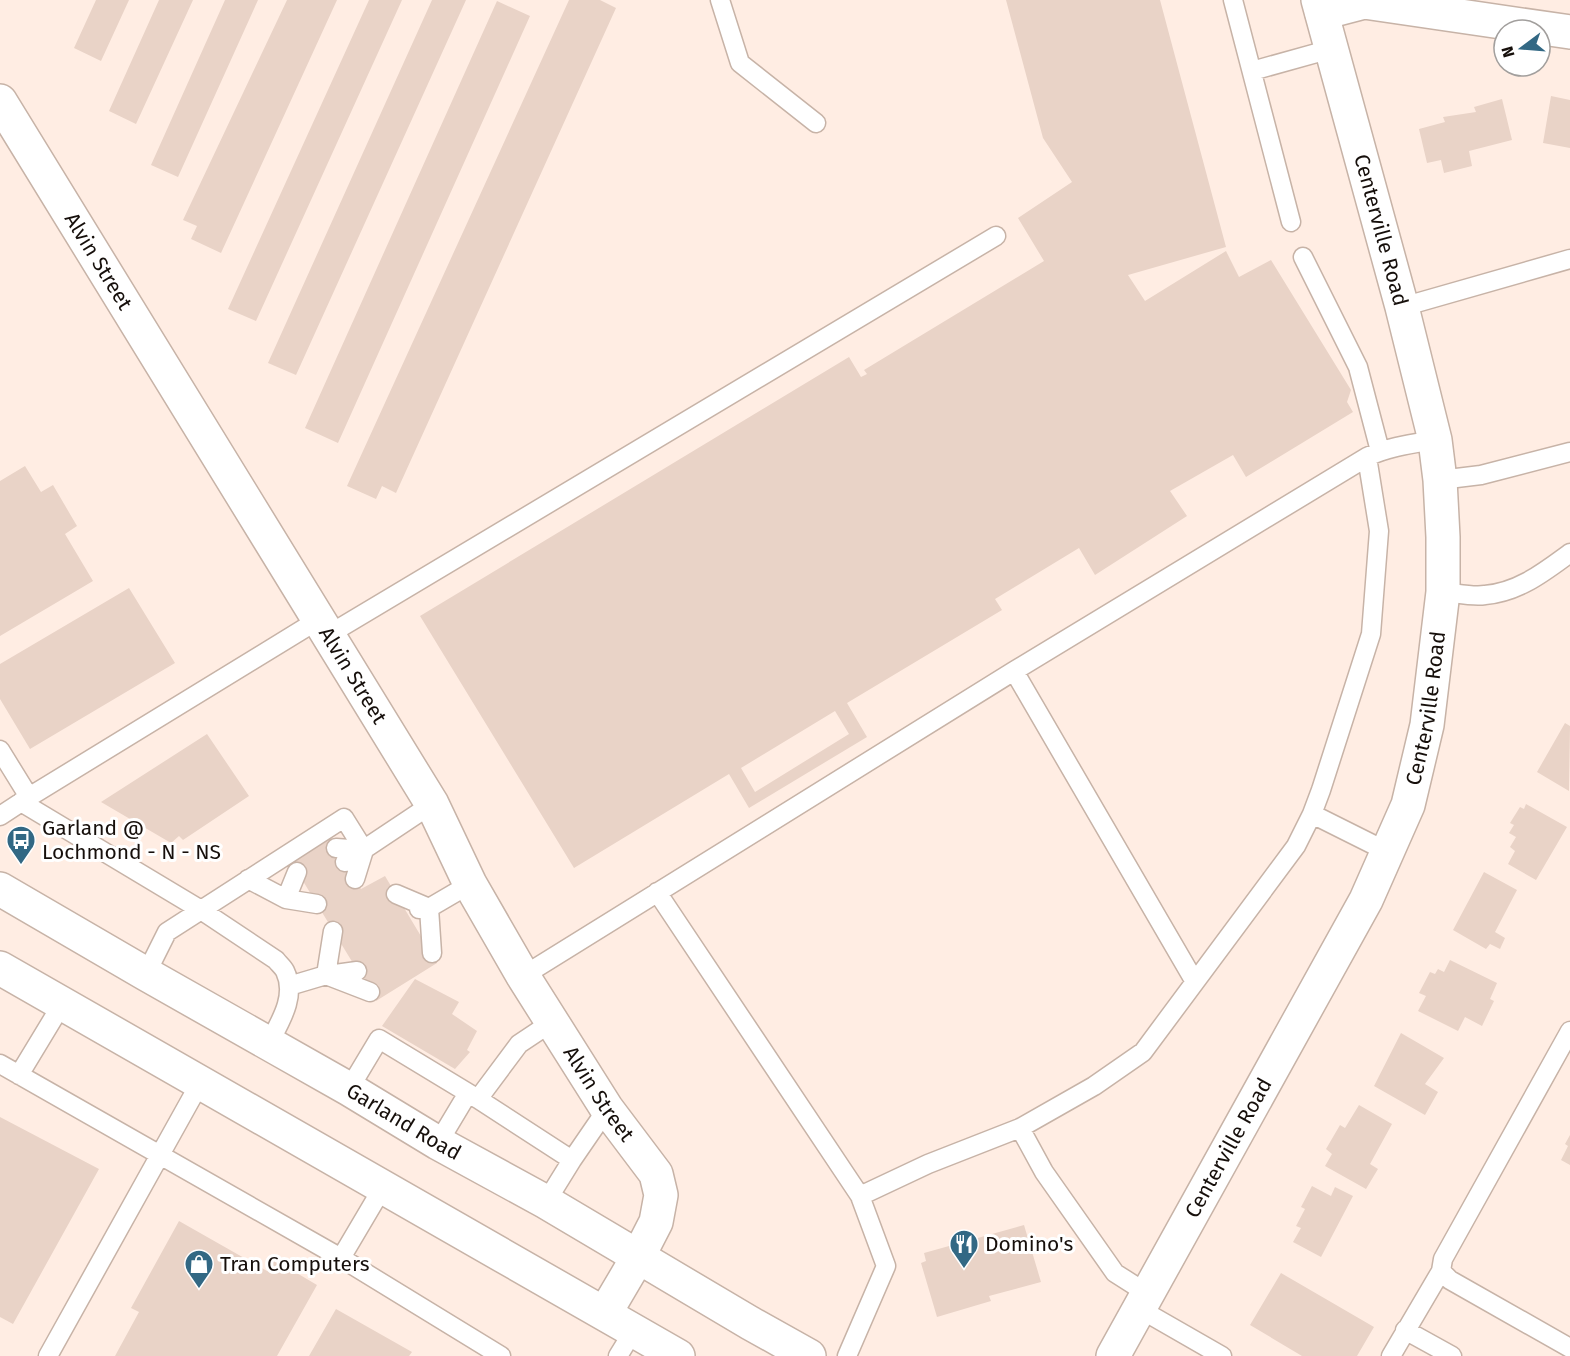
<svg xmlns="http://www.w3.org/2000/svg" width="1570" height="1356" font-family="'Fira Sans',sans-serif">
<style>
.building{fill:#e9d3c7;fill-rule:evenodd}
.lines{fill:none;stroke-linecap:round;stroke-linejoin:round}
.service-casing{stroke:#c7b3a7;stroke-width:21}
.minor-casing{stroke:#c7b3a7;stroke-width:36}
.tertiary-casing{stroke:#c7b3a7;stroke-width:36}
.primary-casing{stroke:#c7b3a7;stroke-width:36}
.service{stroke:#fff;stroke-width:18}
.minor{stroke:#fff;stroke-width:33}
.tertiary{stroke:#fff;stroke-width:33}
.primary{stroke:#fff;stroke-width:33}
.labels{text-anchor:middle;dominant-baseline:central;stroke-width:6;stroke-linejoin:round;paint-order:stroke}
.street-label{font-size:21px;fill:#160f0b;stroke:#fff}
.poi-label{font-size:21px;fill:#160f0b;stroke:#fff;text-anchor:start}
</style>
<rect width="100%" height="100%" fill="#ffede3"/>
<path class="building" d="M96,0h33l-28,61 -27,-13z
M159,0h34l-57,124 -27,-13z
M225,0h33l-80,177 -27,-12z
M287,0h50l-116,253 -30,-14 6,-13 -14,-6z
M369,0h33l-146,321 -28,-12z
M432,0h34l-170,375 -28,-12z
M569,0h31l16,8 -220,485 -14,-7 -6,13 -29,-13z
M1006,0h154l66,247 -98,28 17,26 81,-50 13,26 32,-17 80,130 -4,12 6,10 -107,65 -13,-22 -63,36 17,25 -92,59 -16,-27 -84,51 7,11 -155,93 20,34 -118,71 -20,-34 -155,94 -154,-252 429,-259 12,20 6,-3 -3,-4 180,-109 -26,-43 54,-36 -29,-44zM835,711l14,23 -94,58 -14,-24z
M497,1l33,15 -192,427 -33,-15z
M1551,96l19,4v48l-27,-5z
M1502,99l10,41 -43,11 3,15 -28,7 -3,-13 -14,3 -8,-34 26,-7 -2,-5 33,-5 -2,-5z
M25,466l16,26 12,-7 24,41 -12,8 28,47 -93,55v-155z
M129,588l46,75 -145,86 -30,-50v-35z
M1565,723l5,3 -1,65 -32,-19z
M207,734l42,62 -66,44 -4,-4 -8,7 -70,-41z
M1526,804l41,23 -31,53 -28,-16 7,-13 -5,-4 6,-10 -7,-4 5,-8 -4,-2 10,-16 4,2z
M329,836l32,53 24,-13 52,87 -61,38 -84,-138z
M1484,872l33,18 -22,42 10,6 -5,11 -10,-5 -4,5 -33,-19z
M1450,960l47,23 -7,16 4,2 -12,25 -17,-9 -7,14 -40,-20 8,-15 -7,-3 11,-21 5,2 3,-5 6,3z
M415,979l44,23 -7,12 25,17 -10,19 3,2 -15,17 -73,-43z
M1401,1033l43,25 -19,26 13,8 -13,23 -51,-29z
M1359,1105l33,19 -22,40 8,5 -12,20 -41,-23 7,-12 -6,-5 14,-24 5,3z
M0,1117l99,52 -86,155 -13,-7z
M1570,1135v30l-9,-5 7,-14 -3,-2z
M1312,1186l19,10 4,-9 18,9 -32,61 -28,-15 8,-14 -5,-2 9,-17 -4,-2z
M179,1221l88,50 6,-12 44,26 -40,71h-162l24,-44 -8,-4z
M1024,1225l17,57 -52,14 2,5 -54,16 -16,-54 5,-2 -2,-8z
M1281,1273l93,54 -17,29h-55l-52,-31z
M336,1309l76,43 -3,4h-100z"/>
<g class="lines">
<g class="service-casing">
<path id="service" d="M720,0l20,63 76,60
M1233,0l58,222
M1252,71l79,-22
M1303,257l55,110 22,84
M1402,307l168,-48
M1367,457l12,74 -8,103 -50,156 -9,24 76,38
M1440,480l41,-5 89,-23
M1443,592c13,1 29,5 42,3 34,-3 59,-23 85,-42
M328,635l668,-399
M1014,671l181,311
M0,750l29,47 289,-177
M21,802l180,108 75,50c3,4 7,7 9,11 12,25 -5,51 -16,72
M0,816l29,-19
M336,848l28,2
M345,862l87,-58
M248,879l38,20 31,5
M657,892l203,304 68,-32 92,-36 74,-42 49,-34 153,-206 16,-32
M396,894l33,14 41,-24
M286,899l11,-27
M419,909l10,-1 3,45
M333,931l-7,44 44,17
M146,974l21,-42 177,-114 20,32 -9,29
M328,975l29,-4
M523,976l491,-305 353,-214c21,-10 44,-13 68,-17
M289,986l37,-11
M0,1064l341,194 160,98
M19,1075l43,-71
M349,1089l30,-50 99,60 41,-55 33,-22
M478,1099l94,61
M1020,1128l24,44 71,101 33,21
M438,1143l30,-50
M546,1202l26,-42 35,-51
M341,1258l42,-71
M1441,1271l9,9 120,68
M1140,1309l82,47
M1405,1330l47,26
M48,1356l152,-273
M618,1356l16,-26
M847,1356l39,-90 -26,-70
M1391,1356l50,-85 2,-12 127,-228"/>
</g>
<g class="minor-casing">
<g id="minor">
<path d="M1322,13l42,-11 206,30"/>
<path id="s1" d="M0,101l432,703 38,80 53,92 84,133 49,65 5,21 -5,27 -18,35"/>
</g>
</g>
<g class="tertiary-casing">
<g id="tertiary">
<path id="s2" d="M1113,1356l253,-456 42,-95 19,-80 16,-133v-55l-3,-57 -5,-40 -33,-133 -84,-307"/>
</g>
</g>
<g class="primary-casing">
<g id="primary">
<path id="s3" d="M0,889l146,85 203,115 89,54 108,59 204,121 59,33"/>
<path d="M0,968l678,388"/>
<path d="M605,1313l33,-56"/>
</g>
</g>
<use href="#service" class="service"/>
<use href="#minor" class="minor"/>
<use href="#tertiary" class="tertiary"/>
<use href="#primary" class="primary"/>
</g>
<defs>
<g id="bus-pin" transform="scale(1.5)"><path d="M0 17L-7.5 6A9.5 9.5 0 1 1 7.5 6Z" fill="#326884" stroke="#fff"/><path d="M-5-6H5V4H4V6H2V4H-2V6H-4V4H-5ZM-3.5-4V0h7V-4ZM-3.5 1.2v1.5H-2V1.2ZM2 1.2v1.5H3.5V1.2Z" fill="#fff"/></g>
<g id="restaurant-pin" transform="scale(1.5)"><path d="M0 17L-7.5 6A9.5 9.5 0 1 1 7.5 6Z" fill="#326884" stroke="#fff"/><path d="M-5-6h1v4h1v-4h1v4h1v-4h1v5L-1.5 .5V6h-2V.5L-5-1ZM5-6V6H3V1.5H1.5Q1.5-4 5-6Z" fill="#fff"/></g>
<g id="shop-pin" transform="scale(1.5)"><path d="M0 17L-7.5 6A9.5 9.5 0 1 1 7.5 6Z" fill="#326884" stroke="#fff"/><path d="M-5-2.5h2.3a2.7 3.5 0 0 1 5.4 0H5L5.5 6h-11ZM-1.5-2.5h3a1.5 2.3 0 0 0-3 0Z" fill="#fff"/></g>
</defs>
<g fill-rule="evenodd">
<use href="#bus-pin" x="21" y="840"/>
<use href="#restaurant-pin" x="964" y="1244"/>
<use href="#shop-pin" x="199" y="1264"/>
</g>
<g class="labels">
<g class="street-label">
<text transform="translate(1381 230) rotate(75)">Centerville Road</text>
<text stroke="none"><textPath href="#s1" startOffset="188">Alvin Street</textPath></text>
<text stroke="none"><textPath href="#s1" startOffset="674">Alvin Street</textPath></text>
<text stroke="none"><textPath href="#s2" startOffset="724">Centerville Road</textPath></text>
<text stroke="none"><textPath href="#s1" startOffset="1160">Alvin Street</textPath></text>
<text stroke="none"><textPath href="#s3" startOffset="466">Garland Road</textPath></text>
<text stroke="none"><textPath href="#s2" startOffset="238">Centerville Road</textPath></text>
</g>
<g class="poi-label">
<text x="42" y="828">Garland @<tspan x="42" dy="24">Lochmond - N - NS</tspan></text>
<text x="985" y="1244">Domino's</text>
<text x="220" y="1264">Tran Computers</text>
</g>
</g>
<g transform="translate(1522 48) rotate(254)"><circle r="28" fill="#ffffff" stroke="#a29f9d" stroke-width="1.5"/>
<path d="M0-4.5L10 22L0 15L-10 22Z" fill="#326884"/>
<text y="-9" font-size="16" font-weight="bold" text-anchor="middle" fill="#160f0b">N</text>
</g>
</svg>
